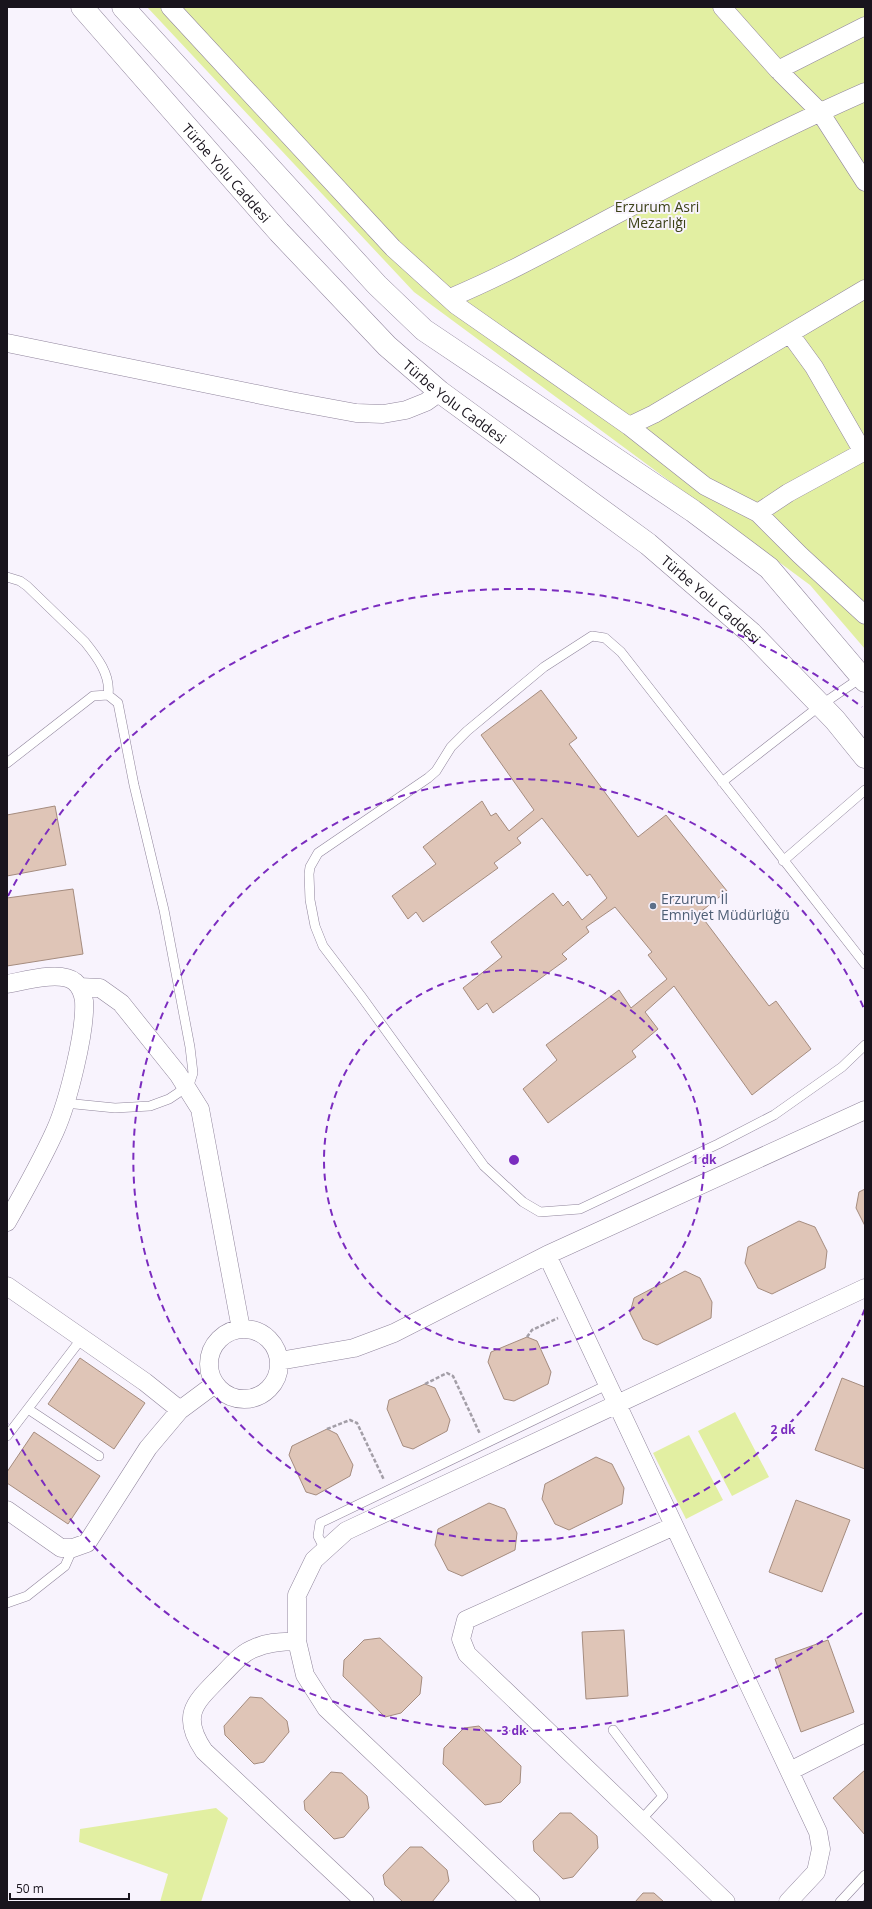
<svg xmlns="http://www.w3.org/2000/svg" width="872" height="1909" font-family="'Open Sans',sans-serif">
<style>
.green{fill:#e2efa2}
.building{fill:#dfc5b7;stroke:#a58c7f}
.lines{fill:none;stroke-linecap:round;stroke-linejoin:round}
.service-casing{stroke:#90859c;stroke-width:10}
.minor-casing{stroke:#90859c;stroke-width:19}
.tertiary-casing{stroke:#90859c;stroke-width:23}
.path{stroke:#a39ea7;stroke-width:2.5;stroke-dasharray:4 2;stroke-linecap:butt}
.service{stroke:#fff;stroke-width:9}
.minor{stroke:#fff;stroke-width:18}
.tertiary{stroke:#fff;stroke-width:22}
.ring{fill:none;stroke:#7b2cbf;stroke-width:2;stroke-dasharray:7 5}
.service-dot{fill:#5c6f8a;stroke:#f8f3fd;stroke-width:1.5}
.labels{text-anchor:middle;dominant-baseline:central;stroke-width:4;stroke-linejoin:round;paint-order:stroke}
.street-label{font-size:14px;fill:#19141d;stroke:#f8f3fd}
.park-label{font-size:14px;fill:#3c4218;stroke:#f8f3fd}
.service-label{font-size:14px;fill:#4e5e75;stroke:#f8f3fd;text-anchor:start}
.centre{fill:#7b2cbf;stroke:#f8f3fd;stroke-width:2}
.ring-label{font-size:12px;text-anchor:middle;font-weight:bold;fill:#7b2cbf;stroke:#f8f3fd;stroke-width:4;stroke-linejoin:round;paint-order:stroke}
</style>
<rect width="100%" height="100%" fill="#f8f3fd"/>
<path class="green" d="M147,7h718v642l-55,-64 -396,-293z
M735,1412l34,65 -37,19 -34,-65z
M689,1435l34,65 -37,19 -33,-66z
M216,1808l12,10 -27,84h-41l8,-28 -89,-32 1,-13z"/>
<path class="building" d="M541,690l36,48 -8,6 69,93 28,-22 61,76 -28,22 70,93 7,-5 35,48 -59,46 -78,-109 -29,26 13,17 -26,22 4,6 -88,66 -25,-34 34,-29 -11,-15 73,-55 12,18 36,-29 -19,-24 4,-3 -37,-45 -29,20 3,5 -27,22 5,5 -74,54 -6,-10 -9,7 -15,-22 39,-31 -11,-15 62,-49 10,13 5,-5 14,19 25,-22 -17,-24 -3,2 -45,-58 -25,20 4,5 -27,20 4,5 -75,54 -7,-10 -8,7 -16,-23 44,-32 -13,-17 59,-46 9,15 5,-3 13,18 25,-21 -53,-75z
M55,806l11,59 -59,11v-61z
M73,889l10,65 -76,12v-68z
M865,1189v37l-9,-18 3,-16z
M799,1221l16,6 12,24 -2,17 -53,26 -14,-6 -13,-25 3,-16z
M685,1271l15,7 12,24 -1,16 -54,27 -14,-6 -13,-26 4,-15z
M527,1337l10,4 14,31 -3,12 -34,17 -10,-2 -16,-37 3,-10z
M80,1358l65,45 -31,46 -66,-45z
M842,1378l23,9v82l-50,-19z
M425,1384l10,4 15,32 -3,11 -34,18 -10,-3 -16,-37 2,-9z
M327,1429l10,5 16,31 -3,11 -34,19 -10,-3 -17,-37 3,-9z
M34,1432l66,44 -32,48 -61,-41v-11z
M596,1457l16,7 12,24 -2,16 -53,26 -14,-6 -13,-25 3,-15z
M796,1500l54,20 -28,72 -53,-20z
M489,1503l16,6 12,24 -2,17 -53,26 -14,-6 -13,-25 3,-16z
M624,1630l4,66 -42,3 -4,-67z
M380,1638l42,39 -2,17 -19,19 -16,4 -42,-41 1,-16 20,-20z
M828,1640l26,72 -53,20 -26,-73z
M250,1697l12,1 25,23 2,11 -25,30 -10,2 -29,-29 -1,-9z
M479,1726l42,40 -1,17 -19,19 -16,3 -42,-41 1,-16 20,-20z
M865,1770v65l-32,-37z
M331,1772l11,1 25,23 2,12 -25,29 -10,2 -29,-29 -1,-9z
M560,1813h11l10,9 16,14 1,12 -25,29 -10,2 -29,-28 -1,-10z
M410,1847h12l25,23 2,11 -17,21h-29l-18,-17 -2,-10z
M643,1893h11l10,9h-29z"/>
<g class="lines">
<g class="service-casing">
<path id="service" d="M7,577l13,4 7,5 58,56c12,15 26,33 23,53
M7,763l86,-67 15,-1 10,8 16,82 30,125 26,137 3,26 -3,9 -12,11 -9,6 -19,7 -35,2 -50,-5
M722,782l99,-77 41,-28
M783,861l82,-71
M865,964l-244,-312 -16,-14 -13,-2 -48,31 -77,64 -16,16 -15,24 -8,7 -110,75 -8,14 -1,7 1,26 5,26 8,20 38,50 123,170 39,36 17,10 40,-3 138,-65 56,-29 68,-48 23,-22
M28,1409l71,47
M7,1436l75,-98
M325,1550l-7,-14 2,-13 289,-139
M7,1603l20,-7 38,-30 8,-18
M613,1730l50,66 -22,24
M840,1902l25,-27"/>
</g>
<g class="minor-casing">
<path id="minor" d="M170,7l223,241 63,57 173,121 76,60 53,27 42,42 65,60
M722,7l56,63 42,42 45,70
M778,70l87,-44
M450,298c60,-25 116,-57 173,-87 80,-42 160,-83 242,-119
M790,334l24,33 49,85
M7,343l284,58 65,12 27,1 23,-4 20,-8 14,-10
M629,426l25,-12 211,-125
M758,513l30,-20 77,-42
M7,984c17,-3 54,-14 68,-2 5,4 8,12 9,19 2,30 -16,101 -29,130 -14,31 -31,61 -48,91
M79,987l21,1 21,15 57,71 22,35 41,220
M547,1255l271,577 3,17 -5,23 -28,30
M7,1286l138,96 35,28
M209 1364a35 35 0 1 1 70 0a35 35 0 1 1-70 0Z
M279,1361l75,-13 40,-15 153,-78 318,-145
M7,1510l54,38h12l14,-5 61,-95 32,-38 35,-26
M674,1526l-208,94 -5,19 6,15 259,248
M297,1641c-15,1 -29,1 -42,7 -14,5 -24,18 -33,27 -26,27 -43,39 -18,76l161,151
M790,1771l75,-38
M531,1902l-205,-194 -21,-33 -8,-34v-46l17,-35 32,-29 519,-243"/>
</g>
<g class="tertiary-casing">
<g id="tertiary">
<path id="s1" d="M82,7l197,225 108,114 53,46 208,152 103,89 84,87 30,37"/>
<path d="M123,7l254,278 47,45 269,181 76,57 96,113"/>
</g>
</g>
<path class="path" d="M527,1337l5,-7 26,-12
M425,1384l22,-11 6,3 27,58
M327,1429l23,-9 7,3 27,57
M864,1900l1,2"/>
<use href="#service" class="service"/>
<use href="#minor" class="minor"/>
<use href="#tertiary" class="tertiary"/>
</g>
<g class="ring">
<circle cx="514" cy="1160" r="190"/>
<path d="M865 1309A381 381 0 1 1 865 1011"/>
<path d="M862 1613A571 571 0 0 1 8 1424M8 896A571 571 0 0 1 862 707"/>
</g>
<circle class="service-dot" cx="653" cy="906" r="4"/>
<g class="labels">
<g class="street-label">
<text stroke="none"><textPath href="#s1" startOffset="220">Türbe Yolu Caddesi</textPath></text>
<text stroke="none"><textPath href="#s1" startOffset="544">Türbe Yolu Caddesi</textPath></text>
<text stroke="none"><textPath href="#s1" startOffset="868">Türbe Yolu Caddesi</textPath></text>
</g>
<g class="park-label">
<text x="657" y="206">Erzurum Asri<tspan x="657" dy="16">Mezarlığı</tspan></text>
</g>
<g class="service-label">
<text x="661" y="898">Erzurum İl<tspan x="661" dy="16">Emniyet Müdürlüğü</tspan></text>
</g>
</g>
<circle cx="514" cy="1160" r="6" class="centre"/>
<g class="ring-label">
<text x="704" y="1164">1 dk</text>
<text x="783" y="1434">2 dk</text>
<text x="514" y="1735">3 dk</text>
</g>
<rect width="872" height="1909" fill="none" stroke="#19141d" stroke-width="16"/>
<path d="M10 1893v6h119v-6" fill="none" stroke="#19141d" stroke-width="2"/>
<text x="16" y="1893" font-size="12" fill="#19141d" stroke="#f8f3fd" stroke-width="3" paint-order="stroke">50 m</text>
</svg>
